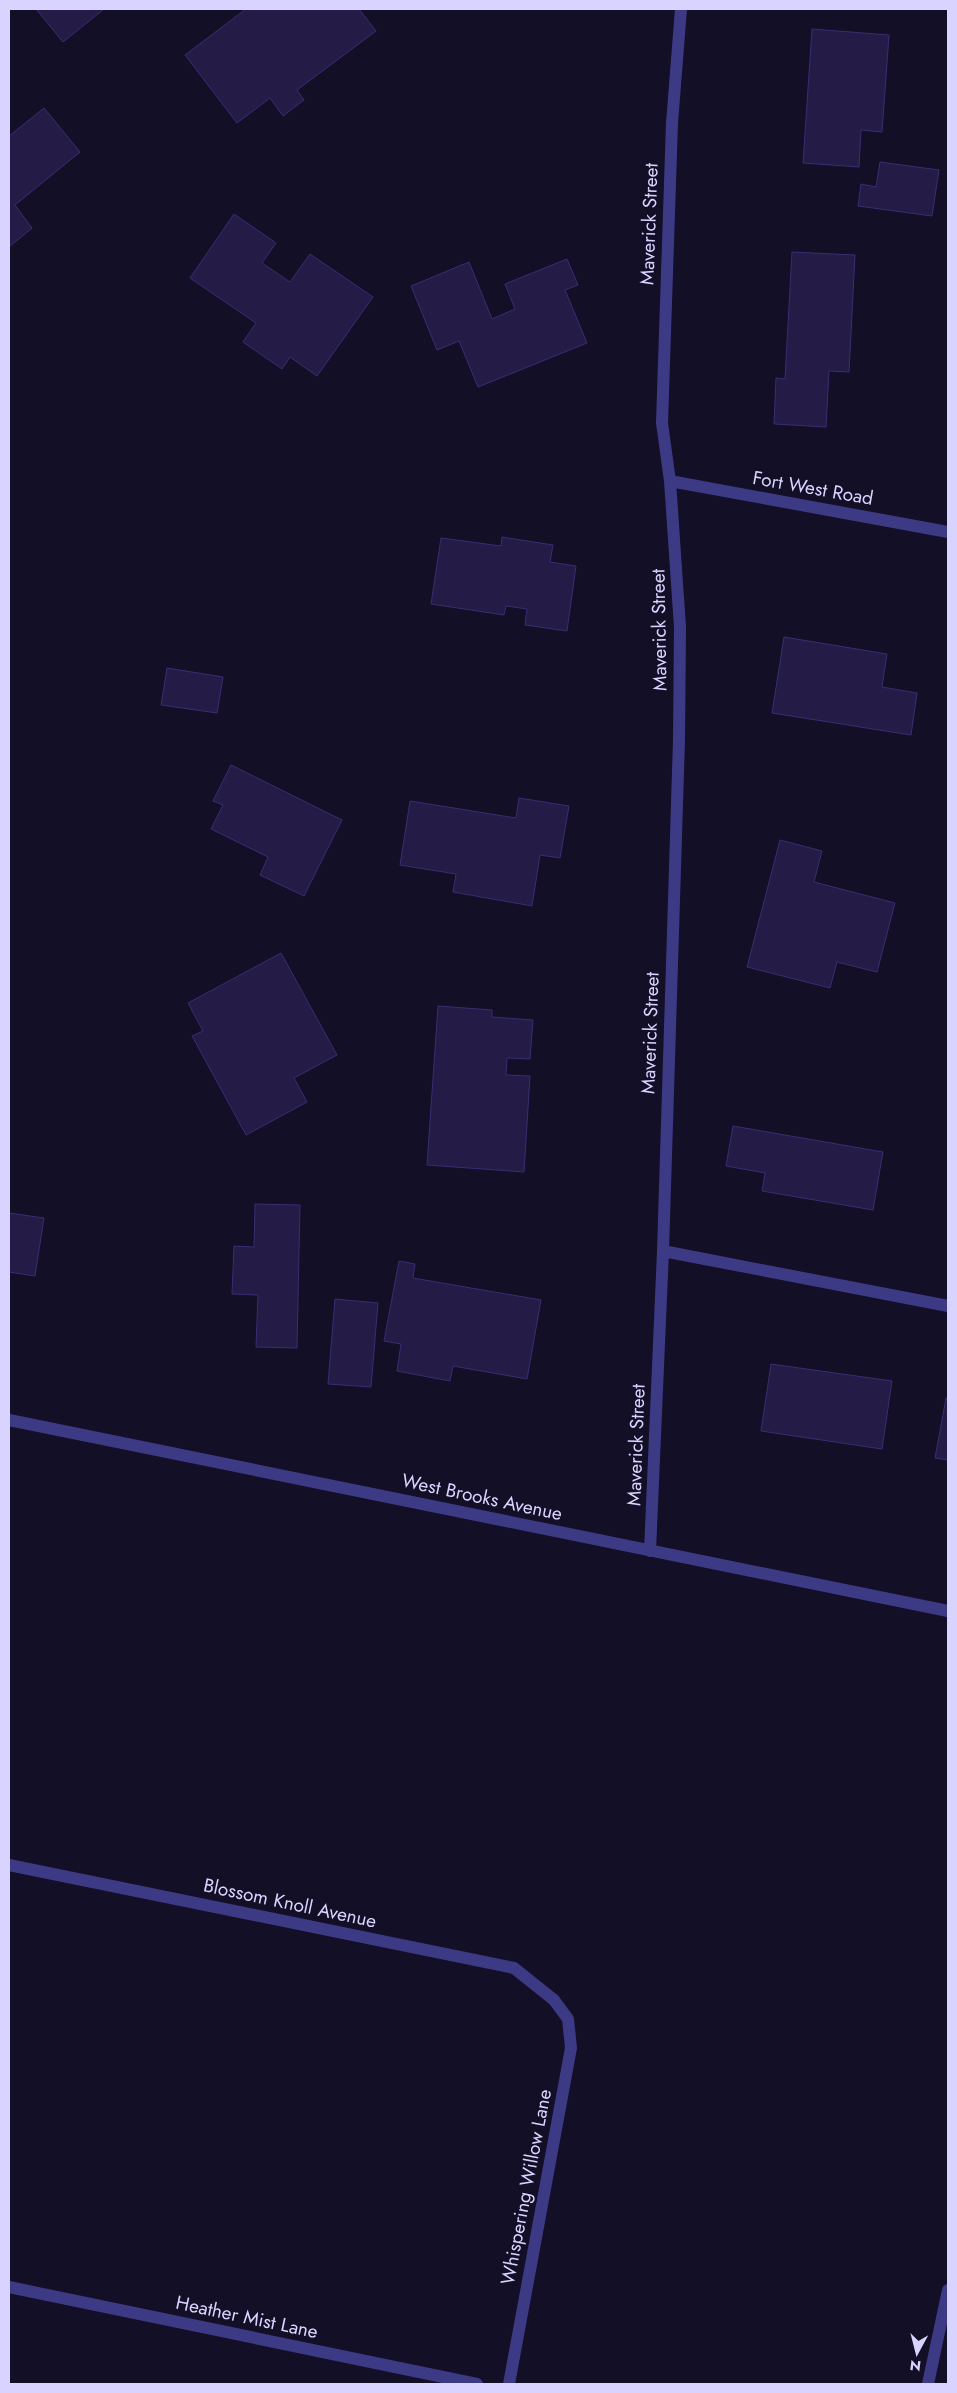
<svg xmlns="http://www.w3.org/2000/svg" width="957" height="2393" font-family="Jost,sans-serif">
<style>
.building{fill:#241b47;stroke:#3b2d73}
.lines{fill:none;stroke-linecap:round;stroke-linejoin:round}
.minor{stroke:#3d3a85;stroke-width:12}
.labels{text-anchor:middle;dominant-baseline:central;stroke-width:5;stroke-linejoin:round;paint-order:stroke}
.street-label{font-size:19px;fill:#d9d4ff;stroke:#130f26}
</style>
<rect width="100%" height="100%" fill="#130f26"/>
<path class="building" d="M36,9h68l-41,33z
M246,9h113l17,22 -79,59 7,10 -21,16 -13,-18 -33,25 -52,-68z
M812,29l77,6 -7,97 -21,-2 -2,37 -56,-4z
M44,108l36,44 -65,53 17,23 -23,19v-111z
M880,162l59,8 -7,46 -74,-10 3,-22 15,3z
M234,214l42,29 -14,20 28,19 20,-28 63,43 -56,79 -27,-19 -8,12 -39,-27 13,-19 -66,-45z
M792,252l63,3 -6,117 -20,-1 -3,56 -52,-3 2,-46 9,1z
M567,259l11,26 -13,5 22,53 -109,44 -19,-46 -22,9 -26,-64 58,-24 23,57 23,-10 -10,-25z
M502,537l51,8 -3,17 26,4 -9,65 -42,-6 2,-16 -21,-3 -2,9 -73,-11 10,-66 60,8z
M784,637l103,17 -5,33 35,6 -6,42 -139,-22z
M167,668l56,9 -6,36 -56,-8z
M231,765l111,55 -38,76 -44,-21 8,-18 -57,-28 12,-24 -10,-4z
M519,798l50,8 -9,52 -20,-3 -8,51 -79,-14 3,-18 -56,-9 10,-64 106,17z
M780,840l42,11 -8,31 81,21 -18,69 -40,-10 -7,26 -83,-21z
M281,953l56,102 -43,23 13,24 -61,33 -54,-99 11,-5 -15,-28z
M438,1006l54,4v7l41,3 -3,39 -23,-1 -1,17 24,1 -6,96 -97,-7z
M733,1126l150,26 -10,58 -111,-19 3,-18 -39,-7z
M255,1204l45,1 -3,143 -41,-1 2,-52 -26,-1 2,-48 20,1z
M9,1213l35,5 -9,58 -26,-4z
M399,1261l16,3 -2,14 128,22 -14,79 -74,-13 -3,15 -53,-10 4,-27 -17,-3z
M335,1299l43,4 -7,84 -43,-3z
M771,1364l121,17 -10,68 -121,-18z
M946,1398h2v62l-13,-2z"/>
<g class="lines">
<path class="minor" d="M670,481l278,51
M663,1251l285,55
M9,1420l939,191
M650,1551l13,-300 16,-511 1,-113 -10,-146 -8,-58 10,-300 9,-114
M9,1865l505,103 40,32 14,19 3,29 -62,336
M9,2287l468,97
M928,2384l20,-94"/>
</g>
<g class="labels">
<g class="street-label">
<text transform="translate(649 224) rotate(-88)">Maverick Street</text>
<text transform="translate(813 488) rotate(10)">Fort West Road</text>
<text transform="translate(659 630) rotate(-91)">Maverick Street</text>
<text transform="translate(650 1033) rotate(-88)">Maverick Street</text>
<text transform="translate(636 1445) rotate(-88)">Maverick Street</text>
<text transform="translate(482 1497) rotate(12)">West Brooks Avenue</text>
<text transform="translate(290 1903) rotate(12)">Blossom Knoll Avenue</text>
<text transform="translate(526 2187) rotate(-79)">Whispering Willow Lane</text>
<text transform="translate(247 2317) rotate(12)">Heather Mist Lane</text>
</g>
</g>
<rect width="957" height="2393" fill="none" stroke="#d9d4ff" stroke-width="20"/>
<g transform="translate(917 2353) rotate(187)" stroke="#130f26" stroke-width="4" paint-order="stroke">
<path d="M0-4L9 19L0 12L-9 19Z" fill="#d9d4ff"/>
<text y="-8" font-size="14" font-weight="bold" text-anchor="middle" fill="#d9d4ff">N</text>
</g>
</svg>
